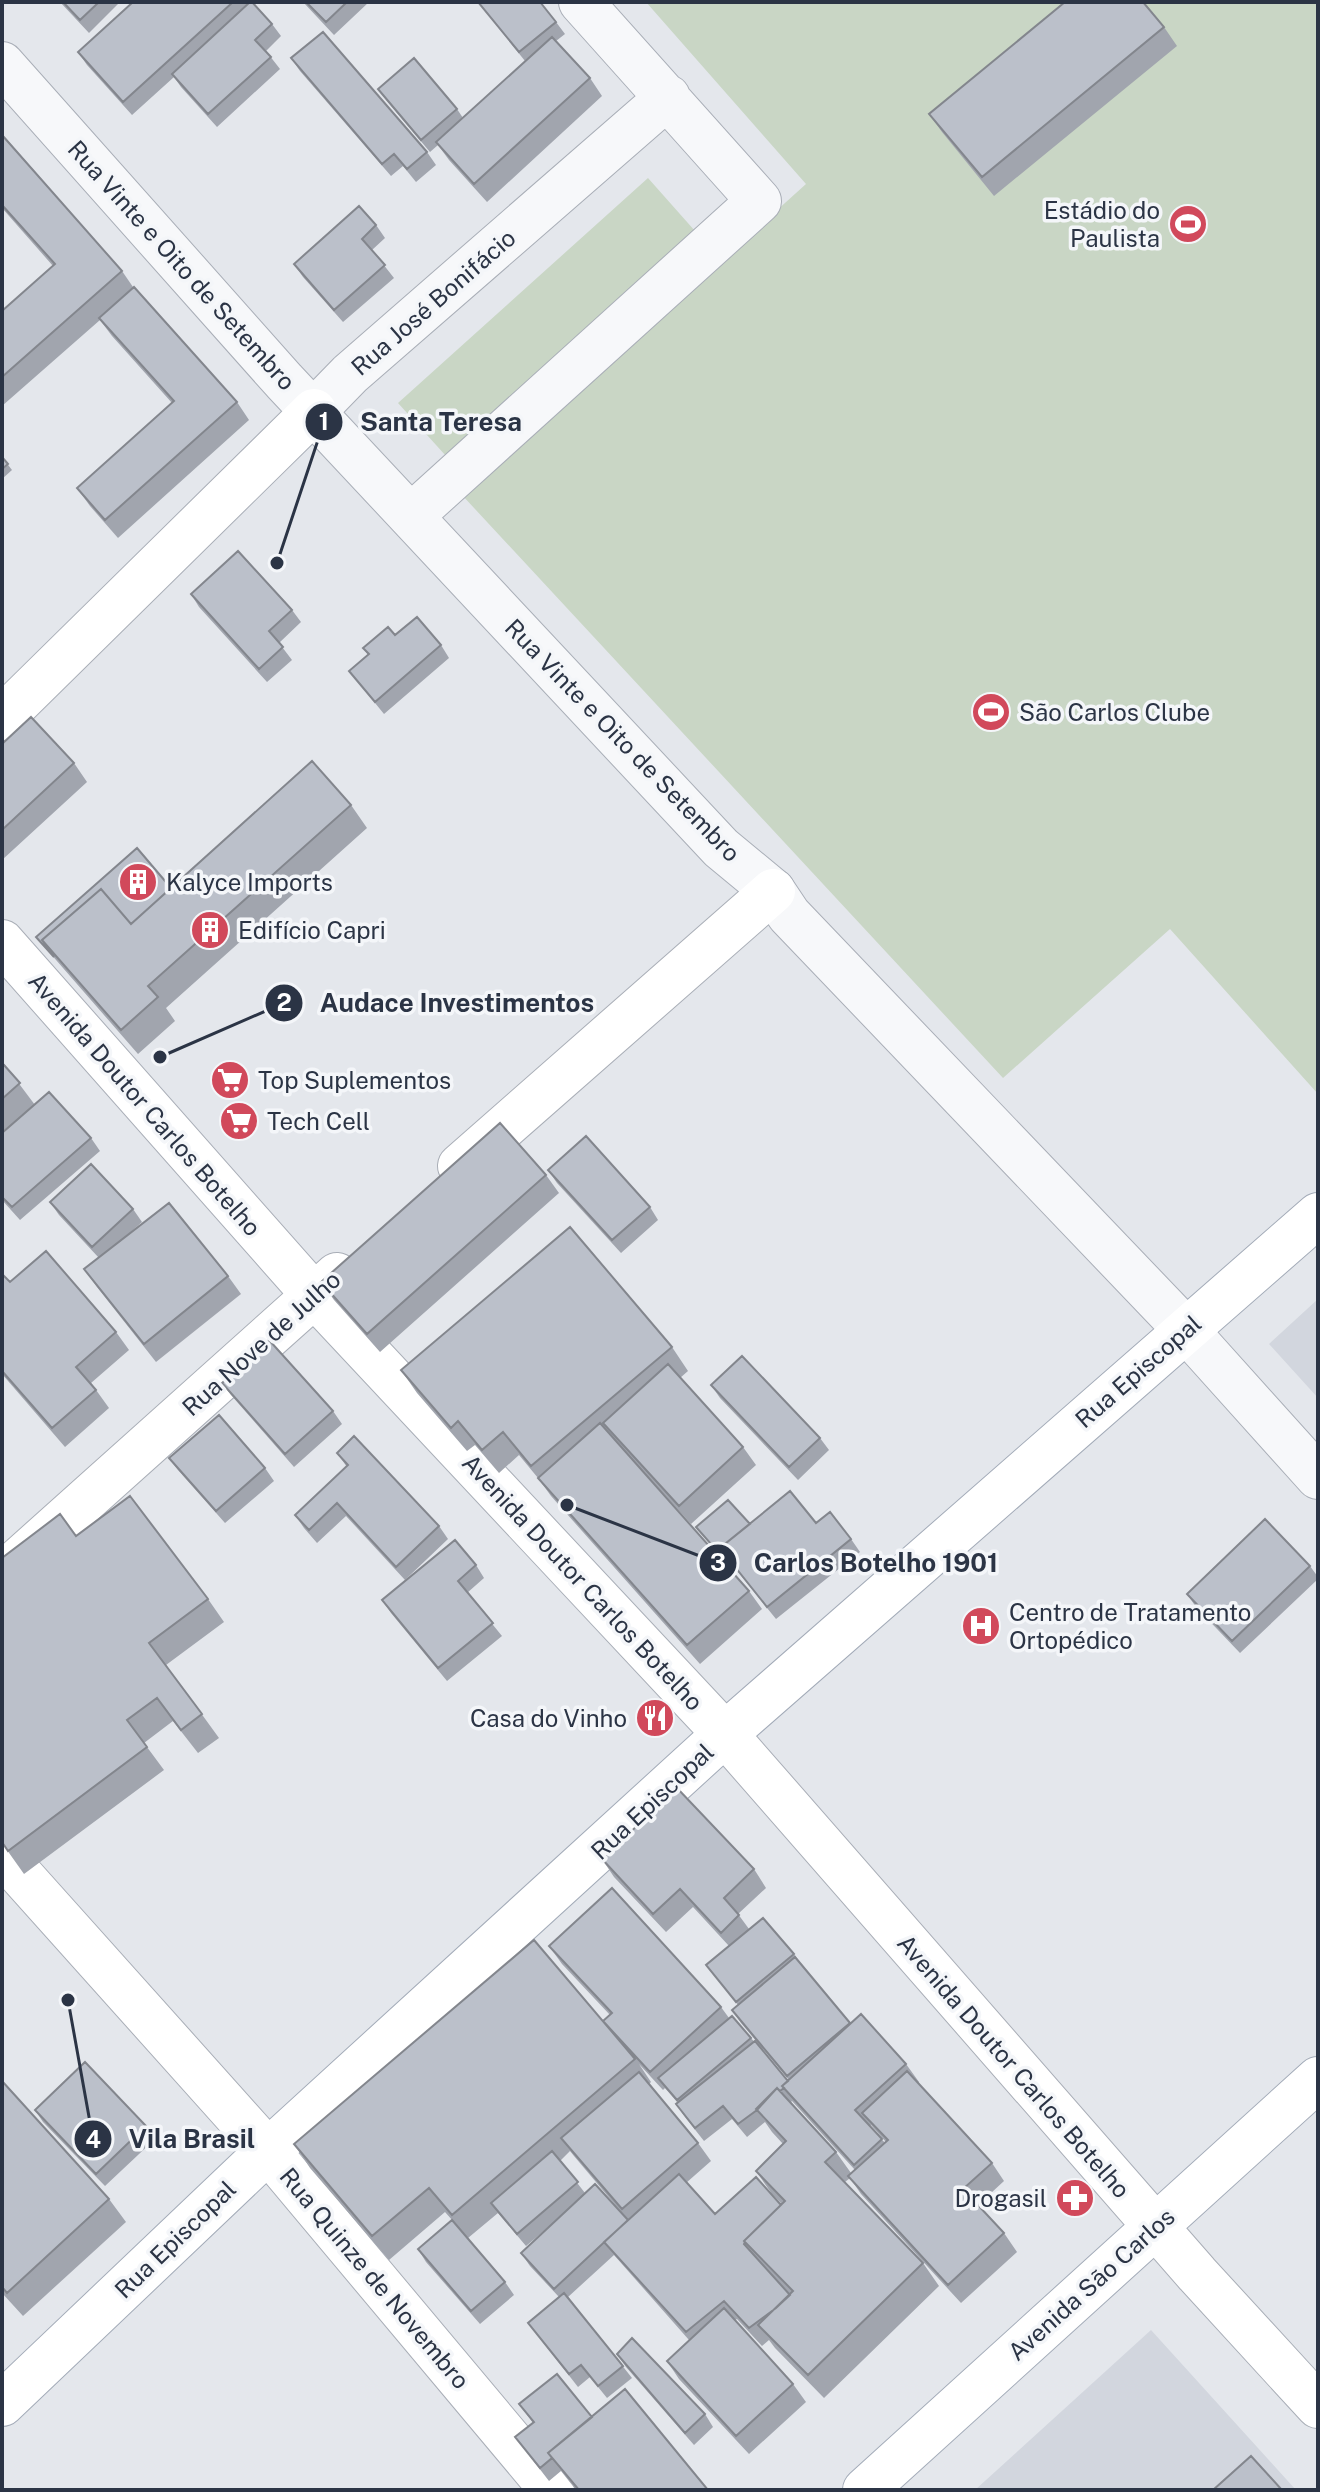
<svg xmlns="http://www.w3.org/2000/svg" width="1320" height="2492" font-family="'Public Sans',sans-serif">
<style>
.built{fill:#d2d6de}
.green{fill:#c9d6c5}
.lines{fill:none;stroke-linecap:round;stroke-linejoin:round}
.street-casing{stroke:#a9aeb7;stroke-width:46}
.secondary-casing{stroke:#a9aeb7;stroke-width:46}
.primary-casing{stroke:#a3abb8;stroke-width:46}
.street{stroke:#f7f8fa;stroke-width:44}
.secondary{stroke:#fff;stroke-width:44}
.primary{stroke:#fff;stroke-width:44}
.wall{fill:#a1a5ae;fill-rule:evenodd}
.building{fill:#bbc0ca;stroke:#83868d;stroke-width:2}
.labels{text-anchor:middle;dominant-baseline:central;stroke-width:7;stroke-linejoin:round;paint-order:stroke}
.poi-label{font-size:24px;fill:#2b3445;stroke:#f4f6f9;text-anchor:start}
.street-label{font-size:24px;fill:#2b3445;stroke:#f4f6f9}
.leader{fill:none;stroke:#2b3445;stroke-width:3}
.callout-dot{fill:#2b3445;stroke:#f4f6f9;stroke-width:3}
.mark-label{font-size:24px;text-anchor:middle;font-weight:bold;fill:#fff}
.callout-label{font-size:26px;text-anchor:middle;font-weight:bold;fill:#2b3445;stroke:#f4f6f9;stroke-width:7;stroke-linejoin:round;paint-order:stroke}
</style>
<rect width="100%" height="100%" fill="#e4e7ec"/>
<path class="built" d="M1318,1299v99l-49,-54z
M1151,2330l145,160h-321z"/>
<path class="green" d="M646,2h672v1092l-148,-165 -167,149 -541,-583 344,-311z
M648,178l47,53 -249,225 -48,-53z"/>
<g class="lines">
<g class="street-casing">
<path id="street" d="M2,64l282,317 437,467 52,43 16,24 396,414 133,148
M314,411l36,-37 318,-277
M411,516l348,-315 -178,-199"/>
</g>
<g class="secondary-casing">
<path id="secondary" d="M2,718l312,-307
M2,942l312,353 411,439 472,540 121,132
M460,1166l313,-275
M2,1575l335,-300
M2,1854l266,297 284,339"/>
</g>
<g class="primary-casing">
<path id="primary" d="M2,2404l266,-253 457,-417 593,-519
M865,2490l453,-411"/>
</g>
<use href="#street" class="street"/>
<use href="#secondary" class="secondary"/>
<use href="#primary" class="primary"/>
</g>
<path class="wall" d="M60,2h60l-31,31z
M133,2h120l19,22 9,12 -15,15 14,18 -63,58 -36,-40 -7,-10 -42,38 -45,-50 -9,-13z
M303,2h66l-35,33z
M478,2l78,20 9,12 -9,7 34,37 12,18 -115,106 -38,-42 -11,-15 -8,7 -43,-51 -9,-12 79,20 6,9 62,-57z
M1164,27l13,19 -183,150 -52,-64 -13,-18z
M291,58l136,94 9,13 -20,17 -13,-16 -12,10 -91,-105z
M2,134l120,137 11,16 104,115 12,18 -131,118 -28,-32 -13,-18 95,-85 -60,-67 -12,-16 -98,86v-95l51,-45 -51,-58z
M376,225l9,13 -13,12 22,28 -51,44 -40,-45 -9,-13z
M2,457l10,13 -10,9z
M191,594l101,16 9,12 -22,21 13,17 -25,22 -68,-75z
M395,635l46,10 8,13 -65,56 -35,-43 19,-16 -5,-7z
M2,744l72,19 13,19 -85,78z
M351,805l16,23 -201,180 9,13 -37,33 -102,-117 135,-49z
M2,1061l33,44 56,33 9,13 -80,69 -18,-20z
M548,1170l102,37 8,13 -37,33 -64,-70z
M546,1175l13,18 -179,159 -46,-52 -13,-18z
M50,1202l83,7 9,13 -17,15 103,39 13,18 -85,68 -59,-75 -13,-18 15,-11 -40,-43z
M2,1274l8,8 106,50 13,18 -38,33 18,25 -44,39 -63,-73z
M672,1347l16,24 -8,7 63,69 13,18 -65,59 -80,-88 138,155 13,18 -62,55 -149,-168 -13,-18 -19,-23 -20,18 -24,-28 -8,6 -50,-58 -16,-23z
M222,1383l111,28 9,13 -48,43 -63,-72z
M711,1385l109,53 9,12 -31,30 -78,-82z
M337,1453l102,73 9,13 -43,41 -59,-64 -29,27 -13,-15 -9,-13 52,-48z
M169,1458l96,10 9,13 -49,42 -47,-53z
M750,1524l101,15 9,13 -84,67 -51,-63 -2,2 -27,-31z
M76,1536l132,63 16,23 -58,43 53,73 -21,15 -25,-32 -29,22 20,27 -140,104 -22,-31v-285z
M476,1565l8,13 -17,15 35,43 -55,45 -56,-68 -9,-13z
M1310,1566l8,11v2l-78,74 -44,-46 -9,-13z
M602,1859l152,10 12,19 -28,26 11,15 45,25 8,12 49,58 55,40 13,18 -1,1 74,80 12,18 -26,24 26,28 13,19 -56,51 -100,-109 -11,-16 -5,4 78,81 16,23 -115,112 -49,-50 -6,-8 -7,6 -25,-27 -2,1 58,64 13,18 -57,52 -70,-75 -12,-18 22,-21 -75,-85 -46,42 64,81 -25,20 -17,-21 -12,10 -50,-64 31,-26 -29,-31 -9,-13 30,-28 -25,21 -28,-33 -30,25 -23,-26 -56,48 -79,-92 -16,-24 310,-121 6,-8 -48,-51 -13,-18 172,61 8,11 22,20 37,43 1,-1 -48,-57 -9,-13 6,-5 -32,-40 23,-19 -36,-39 -27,25 -52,-55zM639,2064l24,26 2,-2 13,15 -2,1 9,13 19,24 28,-22 15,18 18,-15 7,10 11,12 -27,27 16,23 10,10 -67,10 -29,-31 25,-22 -13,-18 -49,-59 2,-2zM792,2101l63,69 -4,3 -15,-21 -45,-50zM871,2125l15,17 -1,1 -15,-17zM570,2151l4,5 54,64 -43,-27 -25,-32z
M2,2081l107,118 17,23 -103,94 -21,-23z
M35,2110l111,16 9,13 -50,47 -62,-64z
M418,2249l87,33 9,13 -34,29 -54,-62z
M617,2354l88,60 8,13 -19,18 -68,-78z
M519,2404l73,13 116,73h-132l-15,-19 -12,10 -34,-44 18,-14z"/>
<path class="building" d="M63,2h36l-19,18z
M133,2h100l-110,100 -45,-50z
M250,2h2l20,22 -17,16 16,17 -63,57 -36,-40z
M306,2h41l-21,20z
M478,2h62l16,20 -37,30z
M1065,2h78l21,25 -182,150 -53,-63z
M323,32l104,120 -20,17 -13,-15 -12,10 -91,-106z
M552,37l38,41 -116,106 -38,-42z
M414,58l43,51 -36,31 -43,-51z
M2,135l120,136 -120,106v-66l53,-47 -53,-59z
M359,206l17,19 -14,14 23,26 -51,45 -40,-46z
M134,287l103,115 -132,118 -28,-32 97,-87 -75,-83z
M2,457l6,7 -6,5z
M238,551l54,59 -23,21 14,16 -24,22 -68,-75z
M417,617l24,28 -66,57 -26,-31 20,-17 -6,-6 25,-21 7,8z
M31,717l43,46 -72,67v-86z
M312,761l39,44 -203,181 10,11 -37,33 -79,-90 59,-51 30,35z
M137,848l34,40 -40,36 -30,-35 -59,51 12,17 -18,-20z
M4,1065l16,18 -18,16v-33z
M49,1092l42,46 -79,69 -10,-10v-64z
M500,1123l46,52 -179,159 -46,-52z
M586,1136l64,71 -38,33 -64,-70z
M91,1164l42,45 -41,38 -42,-45z
M169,1203l59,73 -84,68 -60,-75z
M570,1227l102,120 -141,119 -28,-34 -21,18 -24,-29 -7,7 -50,-58z
M46,1251l70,81 -40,35 20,23 -44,38 -50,-57v-97l8,8z
M269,1340l64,71 -48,43 -63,-71z
M742,1356l78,82 -31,29 -78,-82z
M668,1364l75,83 -64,59 -76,-83z
M219,1415l46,53 -49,43 -47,-53z
M600,1423l149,168 -62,54 -149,-167z
M354,1436l85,90 -43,41 -59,-64 -28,27 -14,-15 53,-50 -11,-12z
M790,1491l26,32 14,-11 21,27 -84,68 -47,-59z
M130,1496l78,103 -59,44 53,71 -21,16 -24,-32 -30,22 20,27 -139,104 -6,-9v-284l58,-44 16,22z
M728,1500l22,24 -30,24 1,2 -3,2 -22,-25z
M1265,1519l45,47 -78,75 -45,-47z
M455,1540l21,25 -18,16 35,42 -55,45 -56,-68z
M677,1788l77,81 -30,29 15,17 -18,18 -41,-44 -27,25 -51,-55z
M612,1888l109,119 -71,65 -47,-51 9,-8 -63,-67z
M763,1918l31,36 -58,48 -30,-37z
M534,1940l101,119 -183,156 -23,-27 -57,48 -78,-92z
M795,1957l55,66 -63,53 -55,-66z
M861,2014l45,50 -51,46 27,29 -28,26 -72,-79z
M732,2016l19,22 -74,62 -19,-22z
M755,2041l33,40 -6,5 2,2 -4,3 -3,-3 -20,22 -19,14 -15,-18 -28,22 -19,-24z
M85,2062l61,64 -50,48 -61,-64z
M907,2071l85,92 -29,26 41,44 -56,52 -100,-109 40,-36 -26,-27z
M639,2072l59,71 -76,66 -61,-71z
M2,2081l107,118 -102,94 -5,-6z
M777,2088l59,64 -11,10 98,101 -115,112 -50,-50 35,-34 -49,-50 41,-40 -29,-30 30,-30 -30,-32z
M552,2151l26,31 -61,52 -26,-31z
M679,2174l36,40 41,-37 25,28 -37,36 1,1 -1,2 46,51 -14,13 -27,20 -25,-27 -38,31 -82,-90z
M595,2184l33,36 -74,69 -33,-36z
M452,2220l53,62 -34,29 -53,-62z
M564,2293l59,73 -25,20 -17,-21 -12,9 -41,-51z
M724,2308l69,76 -57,52 -69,-75z
M632,2338l73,76 -20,19 -68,-79z
M557,2374l35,43 -44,36 4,5 -12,10 -25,-31 19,-15 -15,-18z
M625,2389l83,101h-129l-31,-37z
M1251,2456l31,34h-69z"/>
<defs>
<g id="stadium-disc" transform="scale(2)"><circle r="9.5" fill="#d1495b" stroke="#f4f6f9"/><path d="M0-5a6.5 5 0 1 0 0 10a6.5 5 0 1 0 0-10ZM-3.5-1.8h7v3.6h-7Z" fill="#fff"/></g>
<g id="building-disc" transform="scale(2)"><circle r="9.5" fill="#d1495b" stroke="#f4f6f9"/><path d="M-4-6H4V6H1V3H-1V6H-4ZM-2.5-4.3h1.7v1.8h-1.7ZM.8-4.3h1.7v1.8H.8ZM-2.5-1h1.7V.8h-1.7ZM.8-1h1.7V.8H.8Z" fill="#fff"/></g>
<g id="supermarket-disc" transform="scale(2)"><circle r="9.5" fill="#d1495b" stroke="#f4f6f9"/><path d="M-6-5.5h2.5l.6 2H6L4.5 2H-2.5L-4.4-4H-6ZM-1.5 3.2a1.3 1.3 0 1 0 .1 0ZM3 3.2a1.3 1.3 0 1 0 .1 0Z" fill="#fff"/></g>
<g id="hospital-disc" transform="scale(2)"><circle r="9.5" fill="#d1495b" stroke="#f4f6f9"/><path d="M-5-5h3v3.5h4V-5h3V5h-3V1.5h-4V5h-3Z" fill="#fff"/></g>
<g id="restaurant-disc" transform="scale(2)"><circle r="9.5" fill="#d1495b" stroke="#f4f6f9"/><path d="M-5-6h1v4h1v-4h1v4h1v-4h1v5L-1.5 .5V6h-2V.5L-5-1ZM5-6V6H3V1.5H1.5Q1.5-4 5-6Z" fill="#fff"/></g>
<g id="pharmacy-disc" transform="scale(2)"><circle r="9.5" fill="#d1495b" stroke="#f4f6f9"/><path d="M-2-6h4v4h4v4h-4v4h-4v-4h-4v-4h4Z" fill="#fff"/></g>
</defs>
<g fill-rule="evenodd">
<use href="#stadium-disc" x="1188" y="224"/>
<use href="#stadium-disc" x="991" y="712"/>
<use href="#building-disc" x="138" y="882"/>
<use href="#building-disc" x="210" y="930"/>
<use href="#supermarket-disc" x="230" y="1080"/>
<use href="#supermarket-disc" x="239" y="1121"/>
<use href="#hospital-disc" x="981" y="1626"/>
<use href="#restaurant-disc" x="655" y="1718"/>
<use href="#pharmacy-disc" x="1075" y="2198"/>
</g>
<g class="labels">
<g class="poi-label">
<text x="1160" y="210" text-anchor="end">Estádio do<tspan x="1160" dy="28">Paulista</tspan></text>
<text x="1019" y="712">São Carlos Clube</text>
<text x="166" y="882">Kalyce Imports</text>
<text x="238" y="930">Edifício Capri</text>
<text x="258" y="1080">Top Suplementos</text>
<text x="267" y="1121">Tech Cell</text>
<text x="1009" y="1612">Centro de Tratamento<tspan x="1009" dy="28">Ortopédico</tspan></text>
<text x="627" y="1718" text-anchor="end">Casa do Vinho</text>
<text x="1047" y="2198" text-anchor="end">Drogasil</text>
</g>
<g class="street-label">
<text transform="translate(182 265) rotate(48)">Rua Vinte e Oito de Setembro</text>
<text transform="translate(433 302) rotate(-41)">Rua José Bonifácio</text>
<text transform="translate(623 740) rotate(46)">Rua Vinte e Oito de Setembro</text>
<text transform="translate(145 1104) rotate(49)">Avenida Doutor Carlos Botelho</text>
<text transform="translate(261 1343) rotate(-42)">Rua Nove de Julho</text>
<text transform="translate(1138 1371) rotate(-41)">Rua Episcopal</text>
<text transform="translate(583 1582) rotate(47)">Avenida Doutor Carlos Botelho</text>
<text transform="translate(652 1801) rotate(-43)">Rua Episcopal</text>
<text transform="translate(1014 2066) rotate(49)">Avenida Doutor Carlos Botelho</text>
<text transform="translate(175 2239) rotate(-44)">Rua Episcopal</text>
<text transform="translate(375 2278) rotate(50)">Rua Quinze de Novembro</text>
<text transform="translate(1091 2284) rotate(-42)">Avenida São Carlos</text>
</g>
</g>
<path class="leader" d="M277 563L324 422M160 1057L284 1003M567 1505L718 1563M68 2000L93 2139"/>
<g class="callout-dot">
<circle cx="277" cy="563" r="8"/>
<circle cx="160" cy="1057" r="8"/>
<circle cx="567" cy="1505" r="8"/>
<circle cx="68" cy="2000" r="8"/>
<circle cx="324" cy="422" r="20"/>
<circle cx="284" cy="1003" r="20"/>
<circle cx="718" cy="1563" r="20"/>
<circle cx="93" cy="2139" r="20"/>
</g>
<g class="mark-label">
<text x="324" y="430">1</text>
<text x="284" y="1011">2</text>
<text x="718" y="1571">3</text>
<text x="93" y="2148">4</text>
</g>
<g class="callout-label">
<text x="441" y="431">Santa Teresa</text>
<text x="457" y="1012">Audace Investimentos</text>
<text x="876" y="1572">Carlos Botelho 1901</text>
<text x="192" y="2148">Vila Brasil</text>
</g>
<rect width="1320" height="2492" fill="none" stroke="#2b3445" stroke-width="8"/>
</svg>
